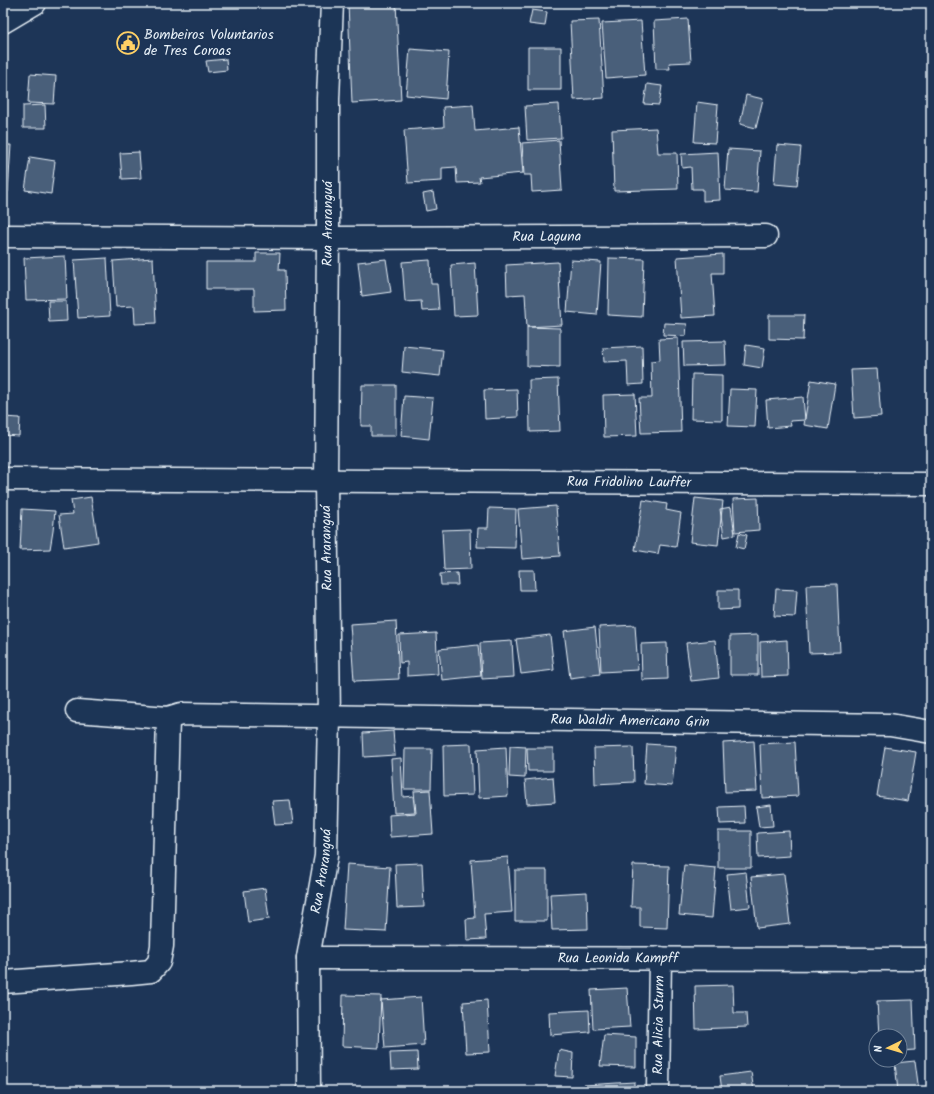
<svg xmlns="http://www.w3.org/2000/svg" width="934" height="1094" font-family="Kalam,sans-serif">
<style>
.building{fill:#495e7a;stroke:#e8f1f8}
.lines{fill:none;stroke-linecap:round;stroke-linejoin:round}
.street-casing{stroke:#e8f1f8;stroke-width:25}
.secondary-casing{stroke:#e8f1f8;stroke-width:25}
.street{stroke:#1d3557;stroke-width:22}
.secondary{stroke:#1d3557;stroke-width:22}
.labels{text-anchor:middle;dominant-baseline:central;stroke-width:3;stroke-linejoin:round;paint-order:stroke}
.poi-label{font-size:14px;fill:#e8f1f8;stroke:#1d3557;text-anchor:start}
.street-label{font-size:14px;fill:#e8f1f8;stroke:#1d3557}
</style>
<rect width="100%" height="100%" fill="#1d3557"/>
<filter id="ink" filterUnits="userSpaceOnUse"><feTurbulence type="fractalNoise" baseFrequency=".025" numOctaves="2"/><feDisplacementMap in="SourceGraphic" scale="8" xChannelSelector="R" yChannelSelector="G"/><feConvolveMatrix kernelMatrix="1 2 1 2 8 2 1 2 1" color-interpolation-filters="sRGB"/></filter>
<g filter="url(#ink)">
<path class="building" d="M348,3h48l5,97 -49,3z
M532,10l15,2 -2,14 -16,-2z
M688,19l3,43 -22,1 1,6h-14l-2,-48z
M599,20l5,78 -30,2 -4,-79z
M641,21l4,54 -39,3 -4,-55z
M528,47h33v43h-33z
M410,49l39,3 -3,47 -40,-4z
M226,59l1,11 -19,2 -2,-11z
M30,74l26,2 -2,28 -26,-1z
M647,84l15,2 -3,19 -15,-1z
M746,95l17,4 -7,29 -16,-4z
M697,102l21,3 -3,38 -21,-1z
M559,104l2,34 -34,2 -2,-34z
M45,105l1,23h-23v-22z
M473,105l2,26 44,-4 4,46 -44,4 1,5 -23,1 -1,-16 -14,1v13l-34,2 -4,-53 40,-3 -1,-20z
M656,128l2,25h19l1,36 -64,2 -2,-61z
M559,140l3,50 -30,2 -1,-17h-7l-2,-32z
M3,145h8l-3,47h-5z
M777,145l24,2 -4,39 -23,-2z
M728,149l32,2 -3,41 -32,-2z
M139,152l2,26 -19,1 -2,-26z
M718,152l2,48 -17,1v-12h-11l-1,-22 -9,1 -1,-14z
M30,157l25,4 -4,33 -26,-4z
M433,192l3,17 -10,2 -3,-17z
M256,253h24l-1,17h6l1,40 -32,1v-22h-48v-27h50z
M723,254v19h-11l3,43 -34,2 -4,-61z
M65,256l2,43 -41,1 -2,-42z
M107,258l3,58 -32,2 -4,-58z
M153,258l3,65 -21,1 -1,-18 -18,1 -3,-46z
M609,258l35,1 -2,58 -34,-2z
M386,259l5,33 -29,4 -4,-34z
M430,260l1,24h6l2,26 -17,1 -1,-10 -16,1 -3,-40z
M571,260l30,2 -4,53 -30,-3z
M558,262l4,63 -35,2 -2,-33 -18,1 -1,-30z
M475,263l3,52 -24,1 -3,-51z
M48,301h18l1,20 -18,1z
M769,315h35l-1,25 -34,-1z
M664,323l23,1 -1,12 -23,-1z
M527,327l33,1v39l-33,-1z
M678,338l3,94 -40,1 -2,-35h13l-1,-37 9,-1 -1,-21z
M725,341l1,24 -42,1 -1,-24z
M746,345l19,3 -3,20 -18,-3z
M404,346l39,4 -3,26 -38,-4z
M642,346l1,38 -15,1 -1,-24 -23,1 -1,-14z
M877,369l4,47 -27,2 -3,-48z
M692,374l30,1v45l-31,-1z
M558,379l2,52 -30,1 -1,-52z
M811,380l24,4 -7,45 -24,-4z
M362,385h34v51h-25v-10h-10z
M517,389l1,28 -33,2 -1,-29z
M730,389l27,1 -2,37 -27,-1z
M635,394l2,42 -33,1 -1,-42z
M404,396l29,2 -4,41 -28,-3z
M803,397l2,23 -15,1 1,5 -23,2 -2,-28z
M3,417l17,1 -1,18 -16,-1z
M91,497l7,45 -34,5 -5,-32 14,-1 -2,-14z
M695,498l28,3 -5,44 -28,-3z
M758,498l1,32 -24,2 -2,-33z
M643,500l24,4 -1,6 15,3 -5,34 -16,-2 -2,9 -23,-4z
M556,506l4,50 -38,3 -4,-50z
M731,507l4,28 -11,2 -4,-28z
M489,508l27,1 -1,39 -38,-1 1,-19h10z
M22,509l33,2 -2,20 -3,18 -30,1z
M3,511l3,38h-3z
M470,529l1,40 -27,1 -2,-40z
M739,533l8,2 -3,14 -8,-2z
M519,570h15l1,20h-15z
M457,573l1,12h-17l-1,-11z
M837,584l3,68 -31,1 -3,-68z
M776,589l21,1 -2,27 -21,-1z
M718,590h20v19l-20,1z
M396,621l3,58 -45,2 -4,-57z
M635,625l3,45 -37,2 -2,-45z
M595,627l5,47 -30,4 -6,-47z
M436,633l2,41 -31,2v-14l-7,1 -1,-28z
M550,635l4,35 -33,4 -5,-35z
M758,635v40h-28v-39z
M715,640l4,38 -28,3 -5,-38z
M787,640l1,36 -27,1 -1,-35z
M512,641l2,36 -32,2 -2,-36z
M667,643l1,36 -26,1 -1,-36z
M478,645l3,31 -39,4 -3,-31z
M393,731l2,24 -31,2 -1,-24z
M754,741l3,50 -32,1 -2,-49z
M795,742l3,54 -36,2 -2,-54z
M471,744l2,51 -29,1 -1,-51z
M647,744l29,2 -4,40 -28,-2z
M510,746l16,1 -1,31 -16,-1z
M506,747l2,49 -29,2 -2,-49z
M633,747l1,35 -39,2 -1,-36z
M885,747l31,5 -8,49 -31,-5z
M527,748h26v23h-25z
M405,749h27l-1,40h-27z
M401,758l2,39 10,-1 2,16 -21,1 -3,-54z
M553,777l2,25 -28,2 -2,-24z
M430,790l3,44 -43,3 -1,-22 27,-2 -2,-22z
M290,800l3,24 -18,1 -3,-24z
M771,805l2,21 -14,1 -3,-20z
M744,806l1,17 -25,1 -1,-17z
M718,831h33v37h-33z
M789,831l1,25 -32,2 -1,-25z
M508,857l4,55 -28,2 2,25 -19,1 -1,-21 9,-1 -4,-58z
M422,863l2,44 -27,1 -2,-44z
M347,864l43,3 -4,65 -43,-2z
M633,865l36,1 -2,62 -27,-1v-20h-9z
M684,865l32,3 -4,50 -33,-3z
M515,870h32v51h-32z
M746,872l4,35 -19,2 -4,-35z
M784,874l6,50 -33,4 -6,-51z
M265,888l4,31 -21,3 -4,-31z
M587,892l1,37 -36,1 -2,-36z
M733,985l1,28h12l1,14 -51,2 -1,-43z
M627,988l3,39 -37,2 -2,-39z
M343,995l38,1 -2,52 -37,-2z
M421,997l3,48 -39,3 -4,-48z
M487,1000l3,52 -24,1 -3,-51z
M913,1000l2,50 -15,1v-15h-21l-2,-35z
M589,1010l1,22 -40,3 -1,-23z
M604,1035l32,2v30l-36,-1z
M559,1050l14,3 -1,24 -17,-1z
M417,1052l1,17 -27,1 -1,-17z
M915,1061l4,30h-21l-3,-28z
M751,1072l3,19h-32l-2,-15z
M634,1082v9h-50v-6z"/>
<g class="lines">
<g class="street-casing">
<g id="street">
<path d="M3,22l32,-19"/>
<path id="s1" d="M3,236l325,2 438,-2"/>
<path id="s2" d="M3,479l928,5"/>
<path id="s3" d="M77,711l91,7 13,-4 709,11 41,7"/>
<path id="s4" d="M308,958l623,1"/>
<path d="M3,982l128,-9 20,-2 8,-9 3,-16 6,-228"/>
<path id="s5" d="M658,1091l2,-133"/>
</g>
</g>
<g class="secondary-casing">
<g id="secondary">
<path id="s6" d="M309,1091l-1,-133 18,-102 3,-139 -3,-236 2,-243v-139l4,-96"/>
</g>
</g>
<use href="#street" class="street"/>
<use href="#secondary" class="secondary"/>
</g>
</g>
<defs>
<g id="civic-ring" transform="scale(1.15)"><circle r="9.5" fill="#1d3557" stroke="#ffd166" stroke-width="1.5"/><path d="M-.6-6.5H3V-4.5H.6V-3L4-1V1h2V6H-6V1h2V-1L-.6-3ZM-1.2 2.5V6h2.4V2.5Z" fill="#ffd166"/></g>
</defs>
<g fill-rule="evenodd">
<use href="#civic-ring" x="128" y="43"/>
</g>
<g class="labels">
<g class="poi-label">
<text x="144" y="35">Bombeiros Voluntarios<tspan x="144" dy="16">de Tres Coroas</tspan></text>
</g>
<g class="street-label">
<text stroke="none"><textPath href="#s6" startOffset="869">Rua Araranguá</textPath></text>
<text stroke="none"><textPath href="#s1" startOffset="544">Rua Laguna</textPath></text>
<text stroke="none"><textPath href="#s2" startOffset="626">Rua Fridolino Lauffer</textPath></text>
<text transform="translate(327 548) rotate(-91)">Rua Araranguá</text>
<text stroke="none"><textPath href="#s3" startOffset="554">Rua Waldir Americano Grin</textPath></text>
<text stroke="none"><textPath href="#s6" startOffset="221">Rua Araranguá</textPath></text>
<text stroke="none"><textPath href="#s4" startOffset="310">Rua Leonida Kampff</textPath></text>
<text stroke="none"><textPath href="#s5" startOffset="66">Rua Alicia Sturm</textPath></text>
</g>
</g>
<rect width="934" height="1094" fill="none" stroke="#1d3557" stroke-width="16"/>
<rect x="8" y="8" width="918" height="1078" fill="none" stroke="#e8f1f8" stroke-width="1.5" filter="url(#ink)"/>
<g transform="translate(888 1048) rotate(265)"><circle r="19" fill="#1d3557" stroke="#6e8097"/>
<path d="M0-3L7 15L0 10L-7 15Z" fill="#ffd166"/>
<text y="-6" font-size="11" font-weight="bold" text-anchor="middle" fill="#e8f1f8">N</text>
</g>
</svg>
